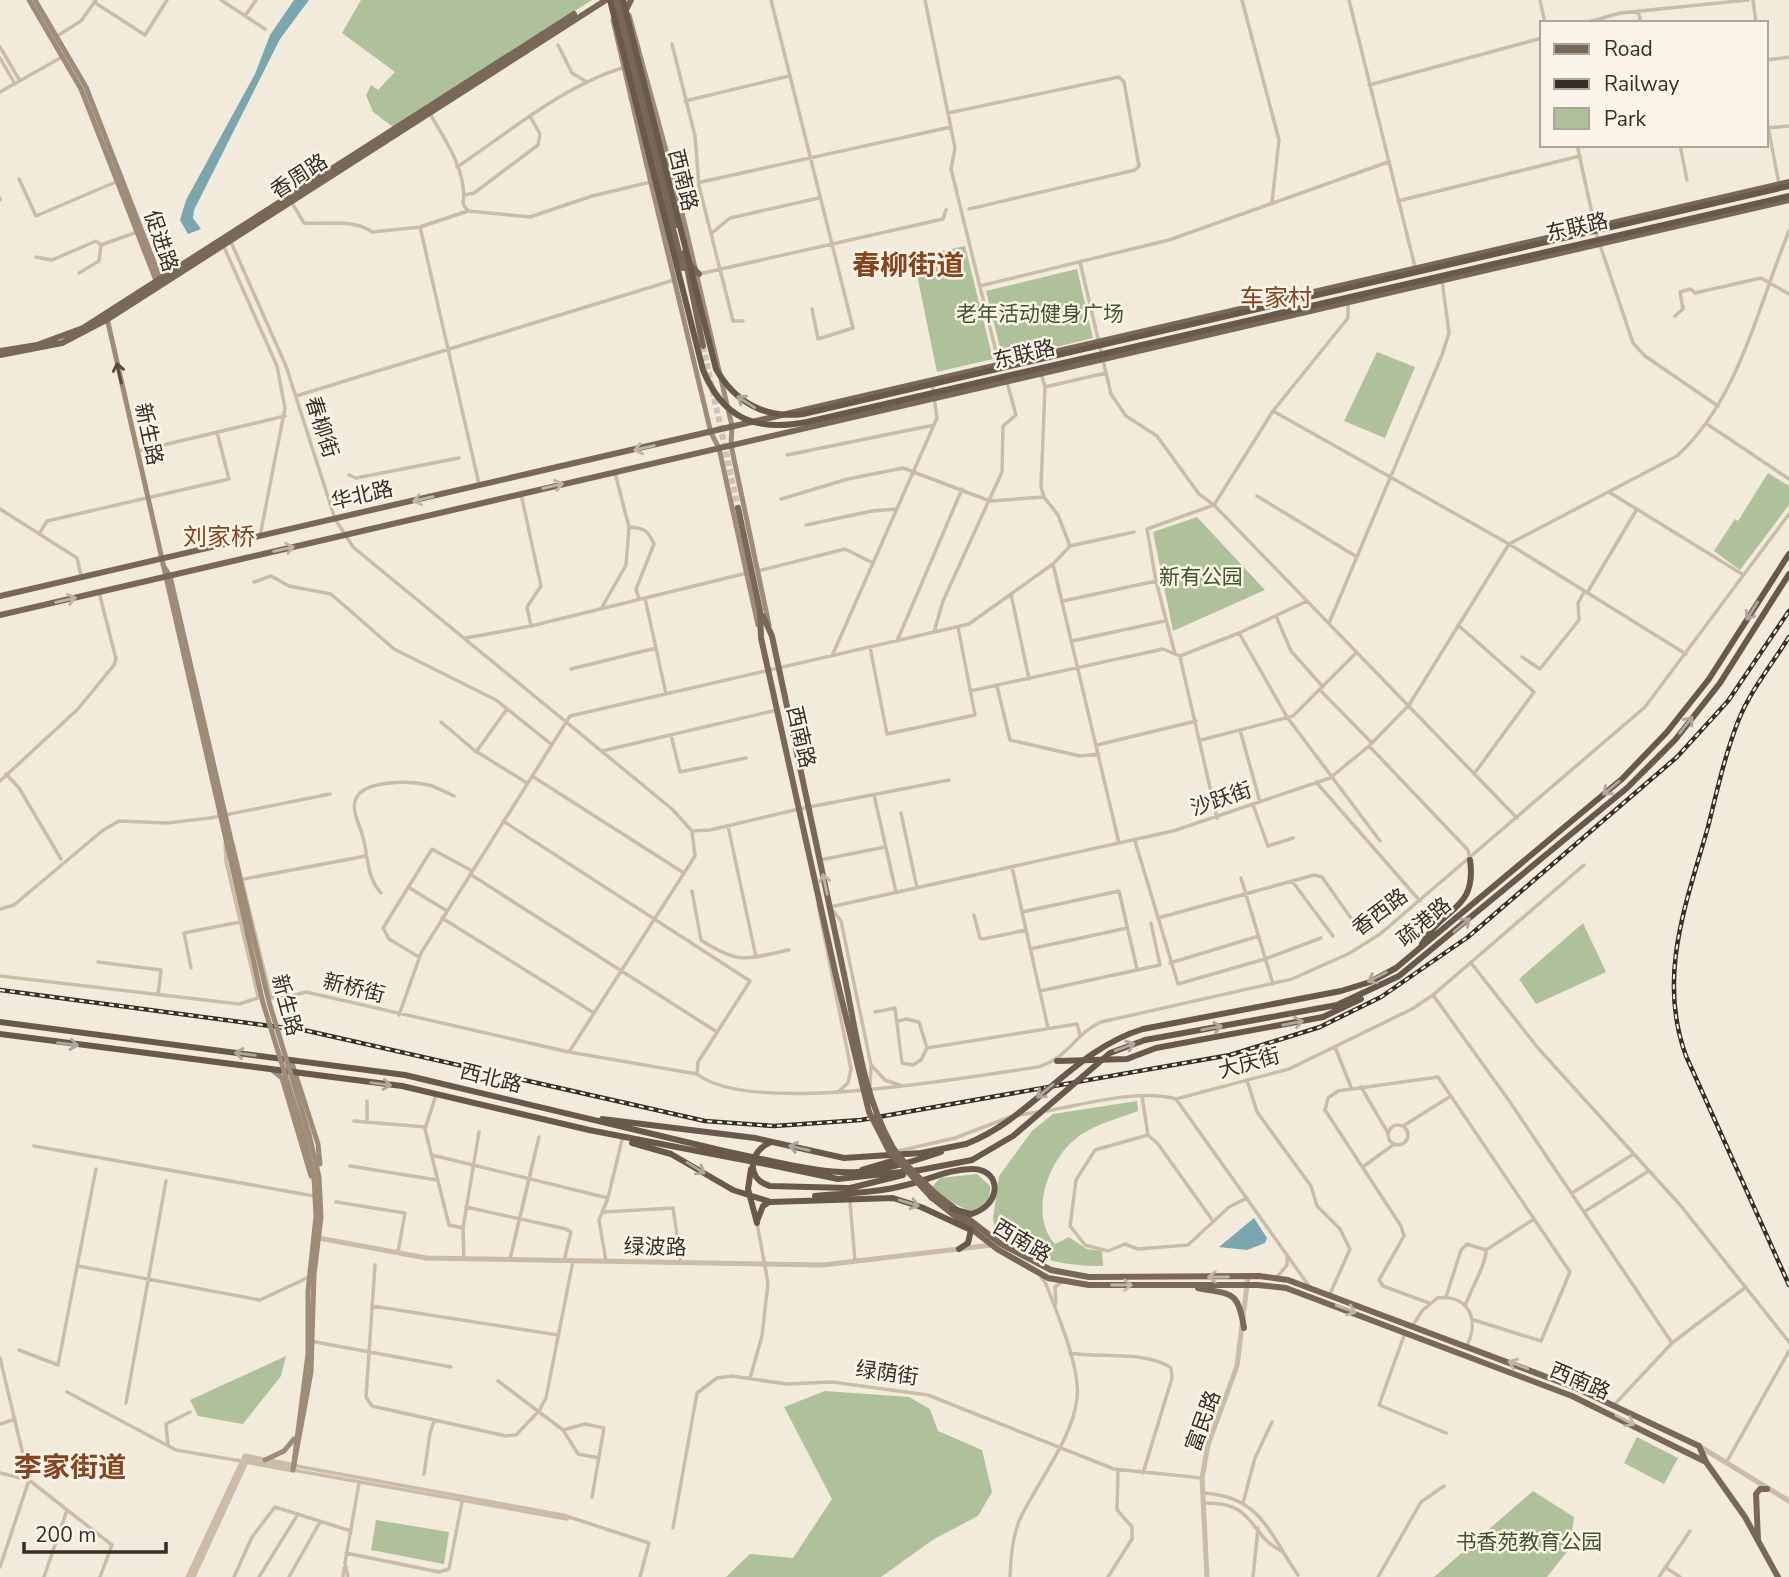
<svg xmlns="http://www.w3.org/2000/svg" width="1789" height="1577" font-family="'Nunito Sans','Noto Sans SC',sans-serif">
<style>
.green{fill:#afc19b}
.water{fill:#7aa6b0}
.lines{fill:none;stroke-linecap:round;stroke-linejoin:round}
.primary-tunnel{stroke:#cdc4b7;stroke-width:6;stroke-dasharray:6 3;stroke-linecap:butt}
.minor{stroke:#cabca7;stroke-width:3.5}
.tertiary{stroke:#cabca7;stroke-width:5}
.secondary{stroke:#9e8b78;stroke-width:5}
.primary{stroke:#796858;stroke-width:6}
.trunk{stroke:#68594c;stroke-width:6}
.rail-casing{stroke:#372e28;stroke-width:4.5}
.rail{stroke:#faf4e8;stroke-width:2;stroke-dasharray:5;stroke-linecap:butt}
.secondary-bridge{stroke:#9e8b78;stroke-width:5}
.primary-bridge{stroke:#796858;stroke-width:6}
.trunk-bridge{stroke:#68594c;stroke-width:6}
.oneway{stroke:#564a40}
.oneway2{stroke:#b1a69a}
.oneway3{stroke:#c0b5a7}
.labels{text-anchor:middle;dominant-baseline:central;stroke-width:5;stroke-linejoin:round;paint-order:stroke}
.street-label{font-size:21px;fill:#372e28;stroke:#faf4e8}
.park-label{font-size:21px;fill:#40552b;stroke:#faf4e8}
.quarter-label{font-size:24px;fill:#87451f;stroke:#faf4e8}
.district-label{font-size:28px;font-weight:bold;fill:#87451f;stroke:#faf4e8}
</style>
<rect width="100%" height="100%" fill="#f2eadb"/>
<path class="green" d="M361,0h231l-199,127 -20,-15 -7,-17 5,-10 7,5 17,-18 -53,-39z
M965,246l28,113 -56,13 -21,-102 7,-2 9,-15z
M1077,269l16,69 -90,22 -17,-69z
M1377,352l38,15 -30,71 -41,-17z
M1768,473l21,13v19l-49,65 -26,-19 21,-32 3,2z
M1197,517l68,73 -92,41 -20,-99z
M1583,923l23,49 -70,32 -17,-25z
M1137,1101l1,10c-18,7 -39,12 -56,23 -32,20 -55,79 -27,110l14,-7 18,12 15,2 1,15c-42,0 -74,-8 -107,-33l-3,-14 6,-43 33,-45 21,-17z
M977,1174l13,12c1,47 -40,16 -58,1l8,-9z
M286,1356l-5,20 -38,48 -45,-8 -8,-16z
M825,1391l84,6 21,12 8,22 44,19 10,42 -14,24 -44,23 -53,38h-155l24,-23 43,4 39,-59 -48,-92z
M1637,1437l41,21 -14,26 -40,-21z
M1533,1491l41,26 -4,31 -23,29h-113z
M376,1520l73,12 -5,32 -73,-14z"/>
<path class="water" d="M294,0h15l-29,39 -86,171 -1,8 8,11 -13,5 -8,-14 6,-20 69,-126 15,-39z
M1254,1218l13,20 -2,5 -18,7 -28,-3z"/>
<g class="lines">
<path class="primary-tunnel" d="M703,346l35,162"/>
<path class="minor" d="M221,0l44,29
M771,0l82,328 -35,11 -6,-30
M925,0l30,148 -4,21 48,195
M1242,0l37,140 -7,62
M1349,0l66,267
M1540,0l5,23
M1753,0l3,23
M94,2l51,33 22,-35
M1638,11l3,12
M245,16l11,-16
M1585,23l35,-10 128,-13
M57,36l24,-15 15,-21
M672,44l23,92 4,50 34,135h10
M558,45l14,28 15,9
M0,47l20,34
M0,58l15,26
M1766,60l23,-3
M1369,85l173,-47
M0,92l62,-35
M685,101l104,-25
M948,113l171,-36 5,5 15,84 -4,4 -166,39
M430,114c15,25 38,59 33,90l5,7 62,6 62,-21 59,-14
M1766,116l13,68
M1768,128l21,-2
M1577,145l20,91 36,107 12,13 73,50
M1651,145h12
M1680,145l7,35
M457,167c51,-34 110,-84 169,-100
M19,179l17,37 82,-35
M701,182l250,-55
M465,195l9,-2 64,-48 2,-11 -9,-16
M0,198v2
M1398,201l182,-45
M292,203l12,20c22,2 49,-5 68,9l48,-5 48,-16
M420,227l59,257
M713,232l17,-14 89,-20
M231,242l55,124 49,153 18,28 319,262 20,22 3,25 -126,196
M224,247l53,119 8,42 -25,128
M36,257l16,3 44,-19 5,4 36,-13
M1080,262l31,132 15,22 31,20 42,58 15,11 303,313
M79,273l20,-12 2,-16
M699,274l244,-55 3,-9
M980,286l189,-46 219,-78
M1675,316l8,-7 -3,-17 11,-3 4,4 66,-15 28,16
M1045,387l61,-14
M296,396l378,-116
M1273,411l236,133 177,110
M1707,424l82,55
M138,451l147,-35
M787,455l147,-30
M349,475l7,3 103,-20
M1609,492l133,82
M521,494l20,92 -14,21 4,19
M1257,496l100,61
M781,499l67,-20 55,-11 87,33 54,-4
M0,509l77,49 4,18
M806,525l66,-14 25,-2
M629,527c15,1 19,3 25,17l-18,45 3,10
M39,534l8,-13 182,-42 -12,-47
M1070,546l64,-14
M1053,564l66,279
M758,571l87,-22 28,14
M254,582l17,-6 18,10 42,8 63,55 102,51 55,44
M1587,593l50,-84
M1011,594l18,85
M645,598l21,96
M1063,601l93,-20
M601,609l25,-44 3,-38 -14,-54
M1276,616l15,35 32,36
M1329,623l113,-268 7,-22 -7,-53
M1458,625l76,67 -60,82
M934,632l9,-31 59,-129 1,-46 13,-11 -9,-33
M1239,633l48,84 93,124
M466,638l65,-12 216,-53
M897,641l65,-152
M1072,641l93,-20
M870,647l17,87 88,-19 -17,-88
M1175,654l-19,-73 -9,-52 67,-24 59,-94 75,-93v-16
M832,656l105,-238 -5,-35
M1180,657l37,161
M1522,657l18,12 39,-49 -1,-17 6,-11
M571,669l85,-21
M997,686l13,54 70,16 19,-2
M1320,690l52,53
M970,691l193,-42 17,7 59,-23 68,-32
M441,722l33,28 53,33
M1240,730l20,72
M671,735l9,37 66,-14
M1201,740l92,-24 64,-64
M1097,745l99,-24
M1369,746l99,104 2,10
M602,751l175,-41
M476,752l31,-43
M6,774l13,14 42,71
M532,776l152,97
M0,781l78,-72 36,-44 2,-6 -17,-67
M1316,782l104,119
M874,795l22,97
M1253,805l15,41 25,-8
M901,813l16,75
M503,821l247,160 -52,81 -1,12c54,43 270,3 341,-7 32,-10 35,-32 63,-45l191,-43 58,-26 30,-19 265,-227 144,-193
M728,826l28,131
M692,831l18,-1 89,-21 150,-29
M1135,841l43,143 87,-25 56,-21
M225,844l1,17 32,135
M233,844l38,154
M820,860l65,-13
M1012,867l36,161
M470,874l247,158
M1241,878l32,106
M244,879l122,-23
M1292,881l41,55
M408,887l39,24
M692,891l9,49c38,25 45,19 88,10
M381,893c-15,-17 -12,-34 -18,-55 -2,-11 -11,-25 -8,-37 6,-22 56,-20 74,-16 9,3 17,7 25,11
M818,905l33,164 -3,14 -10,9
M830,907l343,-76 157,-53 39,-32 40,-41 100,-161 168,-88c62,-56 81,-150 112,-225
M831,908l10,13 30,144 14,15 17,6
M0,909l14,-4 88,-74 17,-10 48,2 43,-5 120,-24
M1022,912l97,-21 18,78
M974,915l6,23 3,1 43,-9
M442,918l152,95
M1158,918l156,-43 8,2 31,44
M1030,949l97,-21
M419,957l-30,-18 -6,-11 49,-79 40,22
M98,962l63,8 -3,25
M1170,963l89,-27
M1471,963l67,85 143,158 108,136
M191,968l-7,-35 56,-11
M0,976l239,28 22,-7
M1040,991l120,-26 -9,-42
M1433,995l77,107 162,241
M268,997l15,1 23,-6 263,60 128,22
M875,1012l20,-4 7,55 11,2 8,-5 6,-12 -8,-26 -13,-3 -8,2
M399,1015l22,-62 149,-237 399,-92 84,-60 17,-18 -12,-31 -14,-18 -3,-10 4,-100 -4,-14
M1335,1047l16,40
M927,1048l150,-24 3,11
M1247,1080l10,32 54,74 6,20 23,23 10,20 -20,45
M870,1086l1,-20
M1361,1087l27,46
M436,1095l-11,34 24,96 14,3
M1142,1096l6,39 10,9 55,77
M1176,1099l133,187
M1046,1111c36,-6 95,-23 130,-12l113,-30 123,-60 21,-14 151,-130
M1018,1115l20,-3
M367,1119v-18
M354,1121l72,6
M1388 1135a10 10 0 1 1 20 0a10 10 0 1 1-20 0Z
M1403,1126l48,-30
M1148,1135l-53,15 -19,30 -6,46 15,19 23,6 17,-7 13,5 50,-4 41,-38 18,-9
M34,1146l280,50
M894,1152l61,-14 55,-21
M432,1155l176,43
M350,1166l87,14
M1364,1166l29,-21
M1572,1193l60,-38
M850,1201l5,60
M336,1202l69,11 -7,39
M466,1207l100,22 5,3 -7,29
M604,1212l69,-4 8,54
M1584,1212l63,-40
M1486,1250l48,-31
M464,1259l-1,-31 16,-96
M510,1259l29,-122
M606,1261l-7,-41 9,-22 14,-58
M375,1265l-9,132 6,9 134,30 10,-1 23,-24 7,-13 27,-137
M78,1266l182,34 49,-23
M1277,1277l10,-12v-8
M1446,1297l15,-47 6,-6 19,6c1,13 -16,41 -21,56
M1429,1303l-46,-17 -4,-6 25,-44 -3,-10 -76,-116 3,-12 10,-7 100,-14 132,195 -29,69 -67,-21
M1056,1304l-1,-17 8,-6
M372,1306l186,29
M1413,1325l9,-14 15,-13c31,-4 43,21 30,47
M1405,1333l-26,72 67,28
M310,1341l141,26
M19,1350l39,15 38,-196
M1070,1353c29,5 80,-2 101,15l1,10 -29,95
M0,1358l29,122 -29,87
M750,1378l12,-42 6,-53 -11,-60
M498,1381l65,49 15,24 21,4
M67,1392l109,58 65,11
M126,1403l40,-222
M1614,1405l58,-62 74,-56
M0,1424l15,-5
M563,1430l22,-6 19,4 -12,69
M168,1446l-2,-22 24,-12
M1726,1463l63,-112
M296,1466l267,49 86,28 -9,34
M293,1470l274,49
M0,1473l29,7 83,65 -12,32
M424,1474l6,-41 4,-12
M1204,1493c58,4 65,41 94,82
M1204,1503c53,-1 42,29 77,48
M1243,1503l12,-45 17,-36
M673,1528l24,-135 20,-15 15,-2 55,8 45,-2 96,13 186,74 88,9
M346,1553l93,19 10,-3 13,-67
M1665,1567l15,10
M44,1577l23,-67
M234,1577l18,-40 23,-30 76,24
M259,1577l39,-63
M289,1577l31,-55
M343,1577l1,-9
M348,1577l-3,-14 14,-80
M1010,1577c1,-20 2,-40 10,-58 17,-37 53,-80 57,-121 4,-29 -20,-85 -31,-114l-6,-9
M1108,1577l24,-38v-12l-15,-17 1,-40
M1253,1577l5,-49
M1378,1577l43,-75 23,-16
M1659,1577l31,-46"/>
<path class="tertiary" d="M319,1238l107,20 397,7 169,-20
M1699,1446l90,55
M245,1456l51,10
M244,1461l49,9
M188,1577l57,-121
M193,1577l53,-115 -1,-6
M1207,1577l-5,-99 6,-33 29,-79 11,-89"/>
<path class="secondary" d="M29,0l52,89 76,194
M35,0l51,87 75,193
M647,166l64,267 8,15 39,177
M676,187l56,239 -1,19 38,180
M107,318l141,618
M163,565l7,11 83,359
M291,1060l27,84 2,20
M271,1069l11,9 29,98
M265,1460l19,-9 10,-12
M293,1470l18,-98 3,-97 7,-58 -2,-40 -10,-43
M293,1470l15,-116v-63l8,-75 -2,-38 -10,-43"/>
<path class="primary" d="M615,0l68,268
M619,0l58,225
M625,12l6,-12
M684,253l19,93
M689,263l10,11
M0,351l37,-6 46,-17 491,-314
M0,355l62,-12 46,-24 498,-319
M738,508l22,103 1,27 75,338
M0,596l1789,-414
M0,615l1789,-415
M763,616l9,20 72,338
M936,1194l65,50 50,26 38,7 170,-1 29,4 288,108 123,58 7,16 39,55 33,60
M932,1198l65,51 51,29 41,7h169l28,3 286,108 134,66
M1198,1288c33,7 40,1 46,40
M1758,1540l-2,-46 4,-5h7"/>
<path class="trunk" d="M1422,944c22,-38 55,-34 48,-84
M0,1022l405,53 319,76
M1143,1029l198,-38 29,-9 26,-14 226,-189 45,-47 42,-53 80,-125
M0,1034l402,52 187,44 134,26
M1145,1040l192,-35 62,-29 228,-188 48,-48 45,-57 69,-109
M1057,1061l70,-2 29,-11 167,-31 38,-18
M602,1119l153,19 89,20 77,-5 45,-9
M771,1142c-22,9 -26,37 -1,44l77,2
M632,1143l39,11 62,36 38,12 122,-4 28,9 50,23 -3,13 -9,6
M766,1160c79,17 98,18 175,-8
M766,1164l72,15 82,-9 52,-10
M751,1169l-3,20 9,34
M862,1170l37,-11
M842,1190l61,-15
M815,1196c30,-3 62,-3 91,-11 22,-5 45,-17 68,-16 29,2 27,37 -3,45l-19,-5
M757,1221l6,-15 6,-4"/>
<g class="rail-casing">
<path id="rail" d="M1789,637c-17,27 -38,53 -50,82 -14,35 -22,72 -31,108 -22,77 -51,150 -22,229l103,229
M0,990l308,41 397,90 69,5 87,-6 369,-65 90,-28 61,-30 87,-60 209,-180 51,-56 61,-90"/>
</g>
<use href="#rail" class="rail"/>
<path class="secondary-bridge" d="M629,15l47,172
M613,20l34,146
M253,935l16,67 40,132
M248,936l15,67 41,132"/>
<path class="primary-bridge" d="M844,974c12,57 19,121 48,172 11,18 29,33 44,48
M836,976l33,136 20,39 43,47"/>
<path class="trunk-bridge" d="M610,0l93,370c20,49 53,62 104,52l982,-226
M623,0l93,369c19,33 49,50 87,45l986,-228
M966,1144c67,-26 107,-94 177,-115
M724,1151l42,9
M723,1156l43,8
M972,1160l41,-24 97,-83 35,-13"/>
</g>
<defs><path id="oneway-shaft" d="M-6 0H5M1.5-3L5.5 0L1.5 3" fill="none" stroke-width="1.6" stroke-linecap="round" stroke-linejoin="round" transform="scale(1.75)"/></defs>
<use class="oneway" href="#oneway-shaft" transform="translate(119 373) rotate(-102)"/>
<g class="oneway2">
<use href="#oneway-shaft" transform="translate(746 402) rotate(-147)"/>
<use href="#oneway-shaft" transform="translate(1752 611) rotate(122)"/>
<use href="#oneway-shaft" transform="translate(1686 725) rotate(-52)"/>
<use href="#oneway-shaft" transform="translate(1611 788) rotate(140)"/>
<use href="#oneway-shaft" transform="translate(1462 925) rotate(-40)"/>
<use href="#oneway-shaft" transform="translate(1377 977) rotate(153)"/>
<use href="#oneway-shaft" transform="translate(1293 1023) rotate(-11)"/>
<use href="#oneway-shaft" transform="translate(1212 1028) rotate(-10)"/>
<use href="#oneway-shaft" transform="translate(68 1044) rotate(7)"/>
<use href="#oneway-shaft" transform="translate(1125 1047) rotate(-20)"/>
<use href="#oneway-shaft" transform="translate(245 1054) rotate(-172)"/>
<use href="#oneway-shaft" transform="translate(381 1084) rotate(8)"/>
<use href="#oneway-shaft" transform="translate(1045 1091) rotate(140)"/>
<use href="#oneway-shaft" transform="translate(799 1148) rotate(-167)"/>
<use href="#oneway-shaft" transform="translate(696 1168) rotate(32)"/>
<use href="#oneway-shaft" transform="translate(909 1203) rotate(17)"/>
</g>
<g class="oneway3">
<use href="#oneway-shaft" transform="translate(644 448) rotate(167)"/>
<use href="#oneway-shaft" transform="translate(553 486) rotate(-13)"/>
<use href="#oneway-shaft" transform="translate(423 499) rotate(167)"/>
<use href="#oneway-shaft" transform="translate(284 549) rotate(-13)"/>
<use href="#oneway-shaft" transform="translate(66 600) rotate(-13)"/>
<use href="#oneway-shaft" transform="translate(825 884) rotate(-102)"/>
<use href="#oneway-shaft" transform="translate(1218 1277) rotate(180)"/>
<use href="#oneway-shaft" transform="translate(1122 1285)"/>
<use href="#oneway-shaft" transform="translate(1346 1309) rotate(20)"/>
<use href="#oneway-shaft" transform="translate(1518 1365) rotate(-159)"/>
<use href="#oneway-shaft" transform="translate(1625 1420) rotate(27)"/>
</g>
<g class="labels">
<g class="street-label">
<text transform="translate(299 176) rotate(-33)">香周路</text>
<text transform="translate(683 180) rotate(76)">西南路</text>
<text transform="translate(1577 227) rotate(-13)">东联路</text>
<text transform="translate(161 241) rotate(71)">促进路</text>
<text transform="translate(1024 354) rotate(-13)">东联路</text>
<text transform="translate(322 427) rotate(72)">春柳街</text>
<text transform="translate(149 434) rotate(78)">新生路</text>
<text transform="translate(362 495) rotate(-13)">华北路</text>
<text transform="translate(801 737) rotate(77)">西南路</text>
<text transform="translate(1221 799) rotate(-19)">沙跃街</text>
<text transform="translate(1380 912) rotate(-37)">香西路</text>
<text transform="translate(1424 922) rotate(-40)">疏港路</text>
<text transform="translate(354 988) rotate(14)">新桥街</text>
<text transform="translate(287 1005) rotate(75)">新生路</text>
<text transform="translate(1249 1063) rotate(-15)">大庆街</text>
<text transform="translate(491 1078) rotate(14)">西北路</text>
<text transform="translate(1022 1241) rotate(31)">西南路</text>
<text transform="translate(655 1247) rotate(1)">绿波路</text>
<text transform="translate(887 1373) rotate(8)">绿荫街</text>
<text transform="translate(1580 1381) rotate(23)">西南路</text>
<text transform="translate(1203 1421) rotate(-70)">富民路</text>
</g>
<g class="park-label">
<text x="1040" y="314">老年活动健身广场</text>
<text x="1201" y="577">新有公园</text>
<text x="1529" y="1542">书香苑教育公园</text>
</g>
<g class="quarter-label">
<text x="1276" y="298">车家村</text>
<text x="219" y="537">刘家桥</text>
</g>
<g class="district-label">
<text x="908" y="266">春柳街道</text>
<text x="70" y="1468">李家街道</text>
</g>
</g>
<rect x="1540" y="21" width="228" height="126" fill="#faf4e8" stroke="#aca59b" stroke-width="2"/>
<rect x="1554" y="44" width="35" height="10" fill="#796858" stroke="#aca59b" stroke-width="2"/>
<text x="1604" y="56" font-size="21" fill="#372e28">Road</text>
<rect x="1554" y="79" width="35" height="10" fill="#372e28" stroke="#aca59b" stroke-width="2"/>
<text x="1604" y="91" font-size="21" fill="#372e28">Railway</text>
<rect x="1554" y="108" width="35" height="21" fill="#afc19b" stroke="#aca59b" stroke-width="2"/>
<text x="1604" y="126" font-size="21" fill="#372e28">Park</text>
<path d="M24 1542v10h142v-10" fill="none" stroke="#372e28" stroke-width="3.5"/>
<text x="35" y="1542" font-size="21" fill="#372e28" stroke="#faf4e8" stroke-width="5" paint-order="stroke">200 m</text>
</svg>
